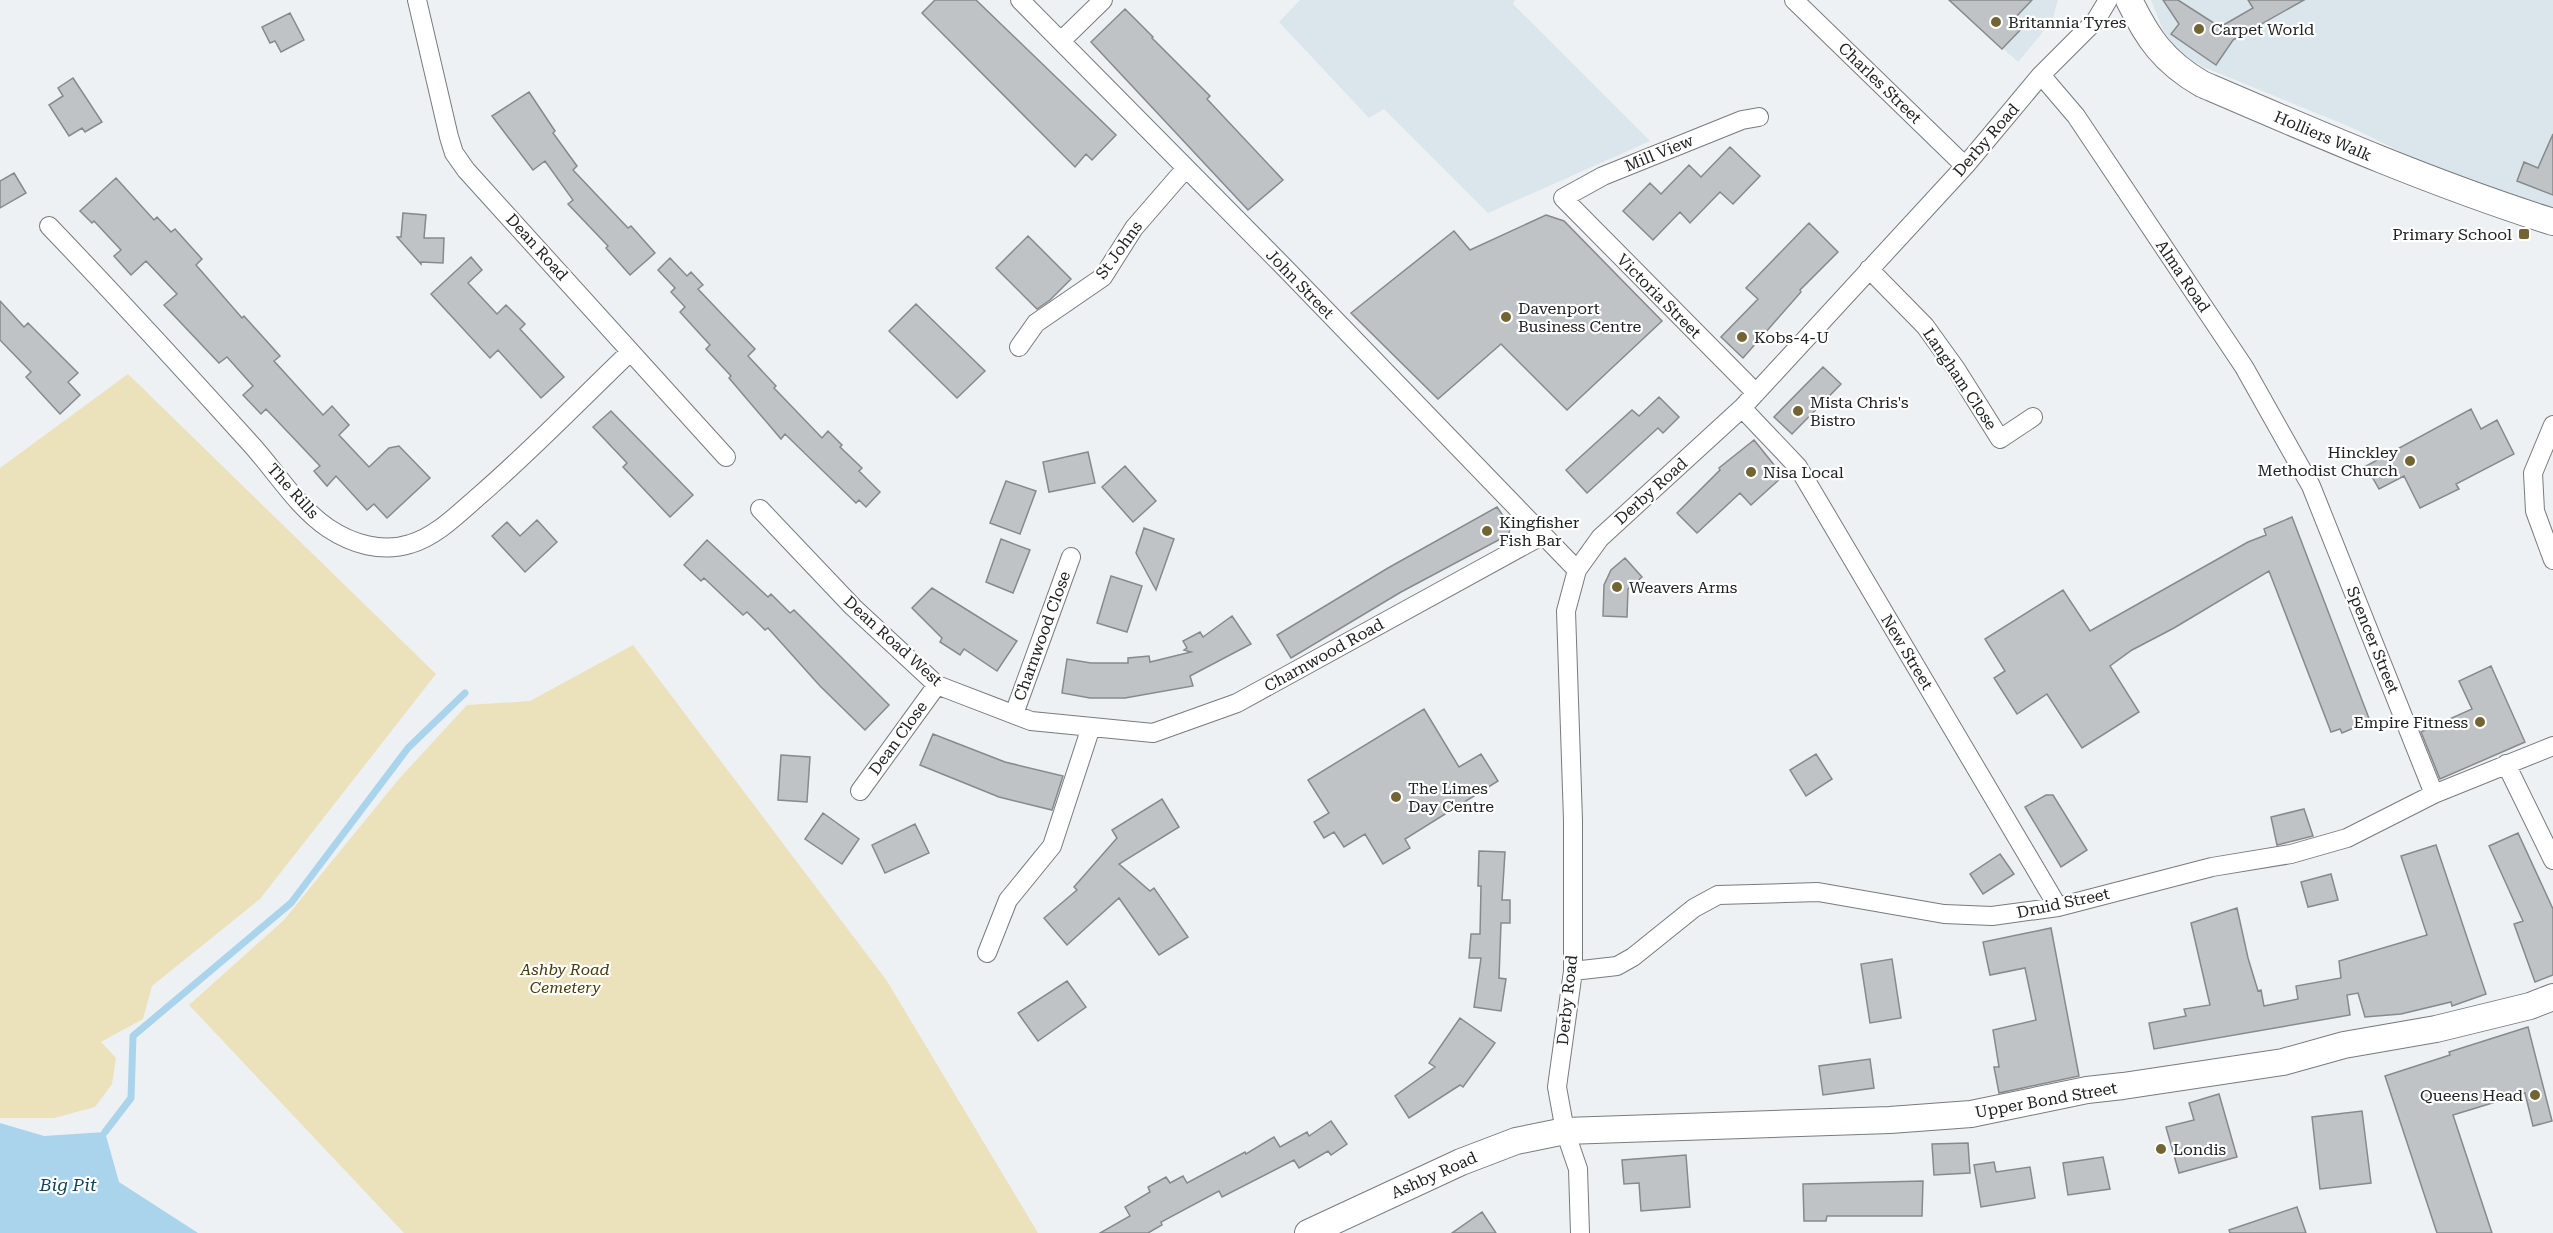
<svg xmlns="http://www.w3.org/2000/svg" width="2553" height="1233" font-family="'Roboto Serif',serif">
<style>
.built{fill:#dae6ec}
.green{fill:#ebe1bb}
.water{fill:#aad4ec}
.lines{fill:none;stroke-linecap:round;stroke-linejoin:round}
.stream{stroke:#aad4ec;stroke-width:7}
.building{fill:#bfc3c5;stroke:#868a8c;stroke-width:1.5}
.minor-casing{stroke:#787b7d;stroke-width:20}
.secondary-casing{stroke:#787b7d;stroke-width:28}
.minor{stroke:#fff;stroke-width:18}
.secondary{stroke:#fff;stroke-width:26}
.poi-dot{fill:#736533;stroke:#fff;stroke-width:2}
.labels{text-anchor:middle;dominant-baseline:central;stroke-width:4.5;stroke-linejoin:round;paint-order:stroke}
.poi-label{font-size:16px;fill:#212223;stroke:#fff;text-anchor:start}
.street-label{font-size:16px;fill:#212223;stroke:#fff}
.park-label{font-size:16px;font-style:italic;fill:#483c08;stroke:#fff}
.water-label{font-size:18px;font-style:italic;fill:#10465e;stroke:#fff}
</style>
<rect width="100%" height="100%" fill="#edf1f3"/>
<path class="built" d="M1300,0h215l-2,4 137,137 -162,72 -104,-104 -15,9 -90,-96z
M1949,0h109l-6,21 -34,41z
M2151,0h402v219l-25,-5 -180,-88 -147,-60 -23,-15 -15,-21z"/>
<path class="green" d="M128,374l308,300 -176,225 -108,87 -9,33 -42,23 15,16 -4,26 -17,23 -41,11h-54v-650z
M633,645l254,336 151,252h-634l-215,-228 95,-85 114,-140 69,-75 63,-4z"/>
<path class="water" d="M0,1123l44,13 61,-4 14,50 79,51h-198z"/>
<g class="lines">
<path class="stream" d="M105,1132l26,-34 2,-62 158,-133 117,-155 57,-55"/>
</g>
<path class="building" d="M935,0h41l140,135 -24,25 -6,-6 -11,13 -153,-154z
M1949,0h83l-17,18 9,8 -22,23z
M2163,0h15l42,27 33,-19 -5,-8h56l-71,40 -17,25 -45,-31 8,-10z
M1125,9l28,28 -1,1 58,58 -3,3 76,81 -35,30 -157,-168z
M290,13l14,27 -23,12 -6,-11 -5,2 -8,-16z
M73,78l29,44 -17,10 -3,-4 -13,8 -20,-31 14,-9 -5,-8z
M529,92l26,39 -2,2 24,33 -4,4 55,58 3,-2 24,27 -25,22 -24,-27 2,-2 -40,-42 5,-4 -28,-39 -12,9 -41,-54z
M2553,134v61l-36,-14 7,-19 14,6z
M1730,147l30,29 -27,28 -13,-12 -30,31 -10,-11 -27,28 -30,-29 27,-28 11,11 28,-29 12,12z
M14,173l12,20 -26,15v-27z
M116,178l38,42 3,-3 14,15 4,-3 27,30 -6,6 46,53 2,-2 36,40 -6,5 49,54 9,-9 17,19 -10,10 30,32 20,-19 10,-2 31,32 -43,40 -13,-14 -7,6 -31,-34 -9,10 -13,-15 6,-5 -54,-57 -5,5 -18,-19 10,-9 -26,-29 -8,6 -55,-58 13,-11 -31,-33 -15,14 -17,-19 7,-6 -27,-29 -2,2 -12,-12z
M403,213l23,2 -2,23h20l-1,25 -22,-1v2l-24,-27h4z
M1546,215l18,6 98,100 -95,89 -66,-66 -63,55 -87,-86 103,-82 16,19z
M1809,223l29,29 -38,38 1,2 -58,66 -22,-21 37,-38 -12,-11z
M1028,236l43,43 -21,21 -13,9 -41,-41z
M471,257l11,13 -14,13 29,31 9,-9 19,19 -5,5 44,48 -23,21 -43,-48 -8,8 -59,-64z
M670,258l17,18 4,-4 12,13 -5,4 57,60 -7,7 28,30 -2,2 48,50 6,-7 14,14 -2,2 22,21 -3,3 21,21 -14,15 -7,-7 -3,3 -71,-69 -4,5 -52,-61 2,-2 -25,-27 4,-4 -30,-33 5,-5 -14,-15 4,-4 -17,-18z
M0,301l24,26 4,-4 50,50 -10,9 12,13 -20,19 -34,-37 5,-5 -31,-32z
M916,304l69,67 -28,27 -68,-67z
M1823,367l18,17 -49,50 -18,-17z
M1659,397l20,20 -16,16 -5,-5 -71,65 -21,-23 66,-60 7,6z
M2471,409l10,20 16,-9 17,34 -58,30 3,5 -39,19 -16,-32 -25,13 -13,-23z
M611,411l82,84 -23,22 -47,-50 4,-4 -34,-36z
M1754,440l29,36 -32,29 -11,-12 -43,40 -20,-20 43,-43 -1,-2z
M1088,452l7,31 -46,9 -6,-30z
M1125,466l31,35 -23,21 -31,-35z
M1006,481l30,10 -16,43 -30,-11z
M1497,507l14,20 -3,8 -107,57 -110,66 -14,-23 111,-67z
M2292,517l78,204 -28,12 -2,-4 -9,3 -62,-161 -95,57 -42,22 -22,16 29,46 -57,36 -35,-54 -30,20 -23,-36 11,-7 -20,-32 78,-49 27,41 158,-89 18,-7 -2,-6z
M537,520l20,22 -32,30 -33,-36 15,-14 13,14z
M1144,528l30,11 -18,51 -20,-37z
M1001,539l29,11 -17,43 -27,-11z
M707,540l61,57 3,-3 19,19 4,-3 95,95 -24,25 -45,-44 -52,-58 -3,2 -18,-18 -4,3 -39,-37 -3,3 -17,-16z
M1625,558l17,19 -14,12 -1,28 -24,-1 1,-31 7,-15z
M1111,576l31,10 -15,46 -30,-9z
M932,588l85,53 -20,30 -33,-22 -4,6 -20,-13 2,-4 -30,-30z
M1232,616l19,28 -61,32 3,10 -68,12h-35l-28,-5 5,-34 24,4h37v-5l21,-2 1,6 41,-10 -7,-2 3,-2 -4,-7 17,-9 3,5z
M2491,666l34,76 -85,37 -19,-47 51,-23 -13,-28z
M1424,709l35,58 22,-13 17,27 -93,58 5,9 -27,16 -18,-30 -21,13 -10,-15 -10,6 -10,-16 15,-9 -21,-33z
M933,734l72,28 58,14 -11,34 -53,-13 -79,-32z
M1816,754l16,25 -26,17 -16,-26z
M781,755l29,2 -3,45 -29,-2z
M2046,795h7l34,55 -26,17 -36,-60z
M1162,799l17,28 -60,37 31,27 4,-3 34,49 -29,18 -40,-57 -52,47 -23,-27 33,-28 -3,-3 43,-49 -5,-8z
M2304,809l9,27 -36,9 -6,-28z
M823,813l36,26 -17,25 -37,-25z
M915,824l14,29 -44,20 -13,-28z
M2518,833l35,76v66l-18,7 -21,-58 9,-3 -34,-75z
M2436,845l50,149 -34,12 -1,-4 -50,12 -36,3 -7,-24 -11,2 3,20 -196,34 -5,-26 37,-7 -2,-7 26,-4 -19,-82 46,-15 11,50 10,33 3,-1 3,16 34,-7 -2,-13 45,-8 -2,-17 88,-26 -26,-79z
M1479,851l26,1 -3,48h8v23h-9l-2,55 7,1 -5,32 -27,-4 7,-49h-12l2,-24h9l1,-48h-3z
M2000,854l14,20 -31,20 -13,-20z
M2331,874l7,26 -30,7 -7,-25z
M2051,928l28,148 -80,17 -5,-26h5l-6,-37 43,-10 -11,-52 -35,7 -7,-33z
M1892,959l9,59 -31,5 -9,-59z
M1067,981l19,26 -48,34 -20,-28z
M1460,1018l35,25 -32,44 -3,-2 -51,33 -14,-22 40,-29 -6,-4z
M2528,1027l24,94 -19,5 -8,-33 -72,22 39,118h-55l-52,-157 65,-21 -1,-3z
M1870,1059l4,29 -51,7 -4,-29z
M2219,1094l18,63 -58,16 -13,-46 28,-7 -5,-17z
M2362,1111l9,72 -51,6 -8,-72z
M1331,1121l16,23 -16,11 -3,-4 -29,17 -5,-8 -72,37 -3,-6 -58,31 1,3 -14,8h-48l30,-17 -5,-9 25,-15 -2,-5 18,-10 4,6 13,-7 4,7 58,-31 1,2 28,-17 6,10 27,-15 2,4z
M1968,1143l2,30 -36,2 -2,-31z
M1686,1155l4,52 -49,4 -2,-28 -15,1 -2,-24z
M2103,1157l7,32 -42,6 -5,-32z
M1994,1162l2,10 34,-5 5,31 -54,9 -7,-42z
M1923,1181l-1,35h-95l-1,5h-22l-1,-37z
M2297,1207l9,26h-76l-1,-3z
M1482,1212l14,21h-44z"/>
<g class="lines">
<g class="minor-casing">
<path id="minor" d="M417,0l32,137 5,16 12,17 260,287
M1020,0l267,270 290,300
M1794,0l171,166
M1061,41l42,-41
M2041,75l35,41 168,251 67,119 123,308
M49,226c68,71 134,143 200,216 26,28 47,64 79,86 24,16 54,25 82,16 27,-8 49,-31 70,-49 52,-45 100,-95 150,-143
M1869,269l56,57 31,43 44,70 33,-22
M1019,347l17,-24 67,-46 31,-49 52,-60
M1756,393l-193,-195 40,-22 139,-56 17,-3
M1742,408l56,59 260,440
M2553,425l-20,48 2,38 18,49
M760,509l93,98 84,78 94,36 122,12 84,-30 306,-168
M1014,714l57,-157
M2506,764l47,96
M860,791l77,-106
M987,953l21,-53 44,-54 39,-119
M1573,971l44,-5 16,-9 61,-49 24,-13 100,-3 126,22 48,2 66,-9 154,-40 79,-13 56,-16 87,-44 119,-48
M1580,1233l-2,-64 -13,-38 -8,-44 16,-116v-151l-7,-209 11,-41 23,-32 142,-130 223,-242 76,-91 55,-55 12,-20"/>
</g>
<g class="secondary-casing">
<path id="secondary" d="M2129,0c19,39 35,62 73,84 116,50 231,100 351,138
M1308,1233l153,-71 55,-21 49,-10 325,-11 81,-6 116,-24 36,-4 160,-24 61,-17 92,-16 94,-23 23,-9"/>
</g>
<use href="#minor" class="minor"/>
<use href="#secondary" class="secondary"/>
</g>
<g class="poi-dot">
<circle cx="1996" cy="22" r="6"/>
<circle cx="2199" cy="29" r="6"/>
<rect x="2518" y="228" width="12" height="12" rx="3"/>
<circle cx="1506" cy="317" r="6"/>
<circle cx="1742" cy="337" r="6"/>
<circle cx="1798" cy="411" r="6"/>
<circle cx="2410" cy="461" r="6"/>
<circle cx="1751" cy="472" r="6"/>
<circle cx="1487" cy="531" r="6"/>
<circle cx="1617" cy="587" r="6"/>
<circle cx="2480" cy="722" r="6"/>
<circle cx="1396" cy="797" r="6"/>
<circle cx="2535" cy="1095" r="6"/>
<circle cx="2161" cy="1149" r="6"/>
</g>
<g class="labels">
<g class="poi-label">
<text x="2008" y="22">Britannia Tyres</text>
<text x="2211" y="29">Carpet World</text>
<text x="2512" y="234" text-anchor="end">Primary School</text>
<text x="1518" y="308">Davenport<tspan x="1518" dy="18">Business Centre</tspan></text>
<text x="1754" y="337">Kobs-4-U</text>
<text x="1810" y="402">Mista Chris's<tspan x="1810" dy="18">Bistro</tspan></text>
<text x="2398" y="452" text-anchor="end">Hinckley<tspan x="2398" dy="18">Methodist Church</tspan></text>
<text x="1763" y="472">Nisa Local</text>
<text x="1499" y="522">Kingfisher<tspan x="1499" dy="18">Fish Bar</tspan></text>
<text x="1629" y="587">Weavers Arms</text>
<text x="2468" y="722" text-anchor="end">Empire Fitness</text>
<text x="1408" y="788">The Limes<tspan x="1408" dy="18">Day Centre</tspan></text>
<text x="2523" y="1095" text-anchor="end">Queens Head</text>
<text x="2173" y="1149">Londis</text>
</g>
<g class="street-label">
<text transform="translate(1880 83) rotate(44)">Charles Street</text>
<text transform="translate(2323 136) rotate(23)">Holliers Walk</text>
<text transform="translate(1986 140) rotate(-49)">Derby Road</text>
<text transform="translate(1659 153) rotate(-22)">Mill View</text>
<text transform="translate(537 247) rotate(48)">Dean Road</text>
<text transform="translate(1119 250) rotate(-54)">St Johns</text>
<text transform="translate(2183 276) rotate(56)">Alma Road</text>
<text transform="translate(1300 284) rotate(46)">John Street</text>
<text transform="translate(1659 296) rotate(45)">Victoria Street</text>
<text transform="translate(1960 379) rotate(56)">Langham Close</text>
<text transform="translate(293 491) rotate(48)">The Rills</text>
<text transform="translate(1651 491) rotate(-42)">Derby Road</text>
<text transform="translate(1042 636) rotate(-70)">Charnwood Close</text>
<text transform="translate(2373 640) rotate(68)">Spencer Street</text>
<text transform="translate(893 641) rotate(42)">Dean Road West</text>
<text transform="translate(1907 652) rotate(59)">New Street</text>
<text transform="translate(1324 655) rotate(-29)">Charnwood Road</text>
<text transform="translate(898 738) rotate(-54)">Dean Close</text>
<text transform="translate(2063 903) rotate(-12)">Druid Street</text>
<text transform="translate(1567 1000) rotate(-84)">Derby Road</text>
<text transform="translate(2046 1100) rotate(-10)">Upper Bond Street</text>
<text transform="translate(1434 1175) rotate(-24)">Ashby Road</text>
</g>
<g class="park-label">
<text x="565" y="969">Ashby Road<tspan x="565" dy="18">Cemetery</tspan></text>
</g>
<g class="water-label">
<text x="68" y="1184">Big Pit</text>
</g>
</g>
</svg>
